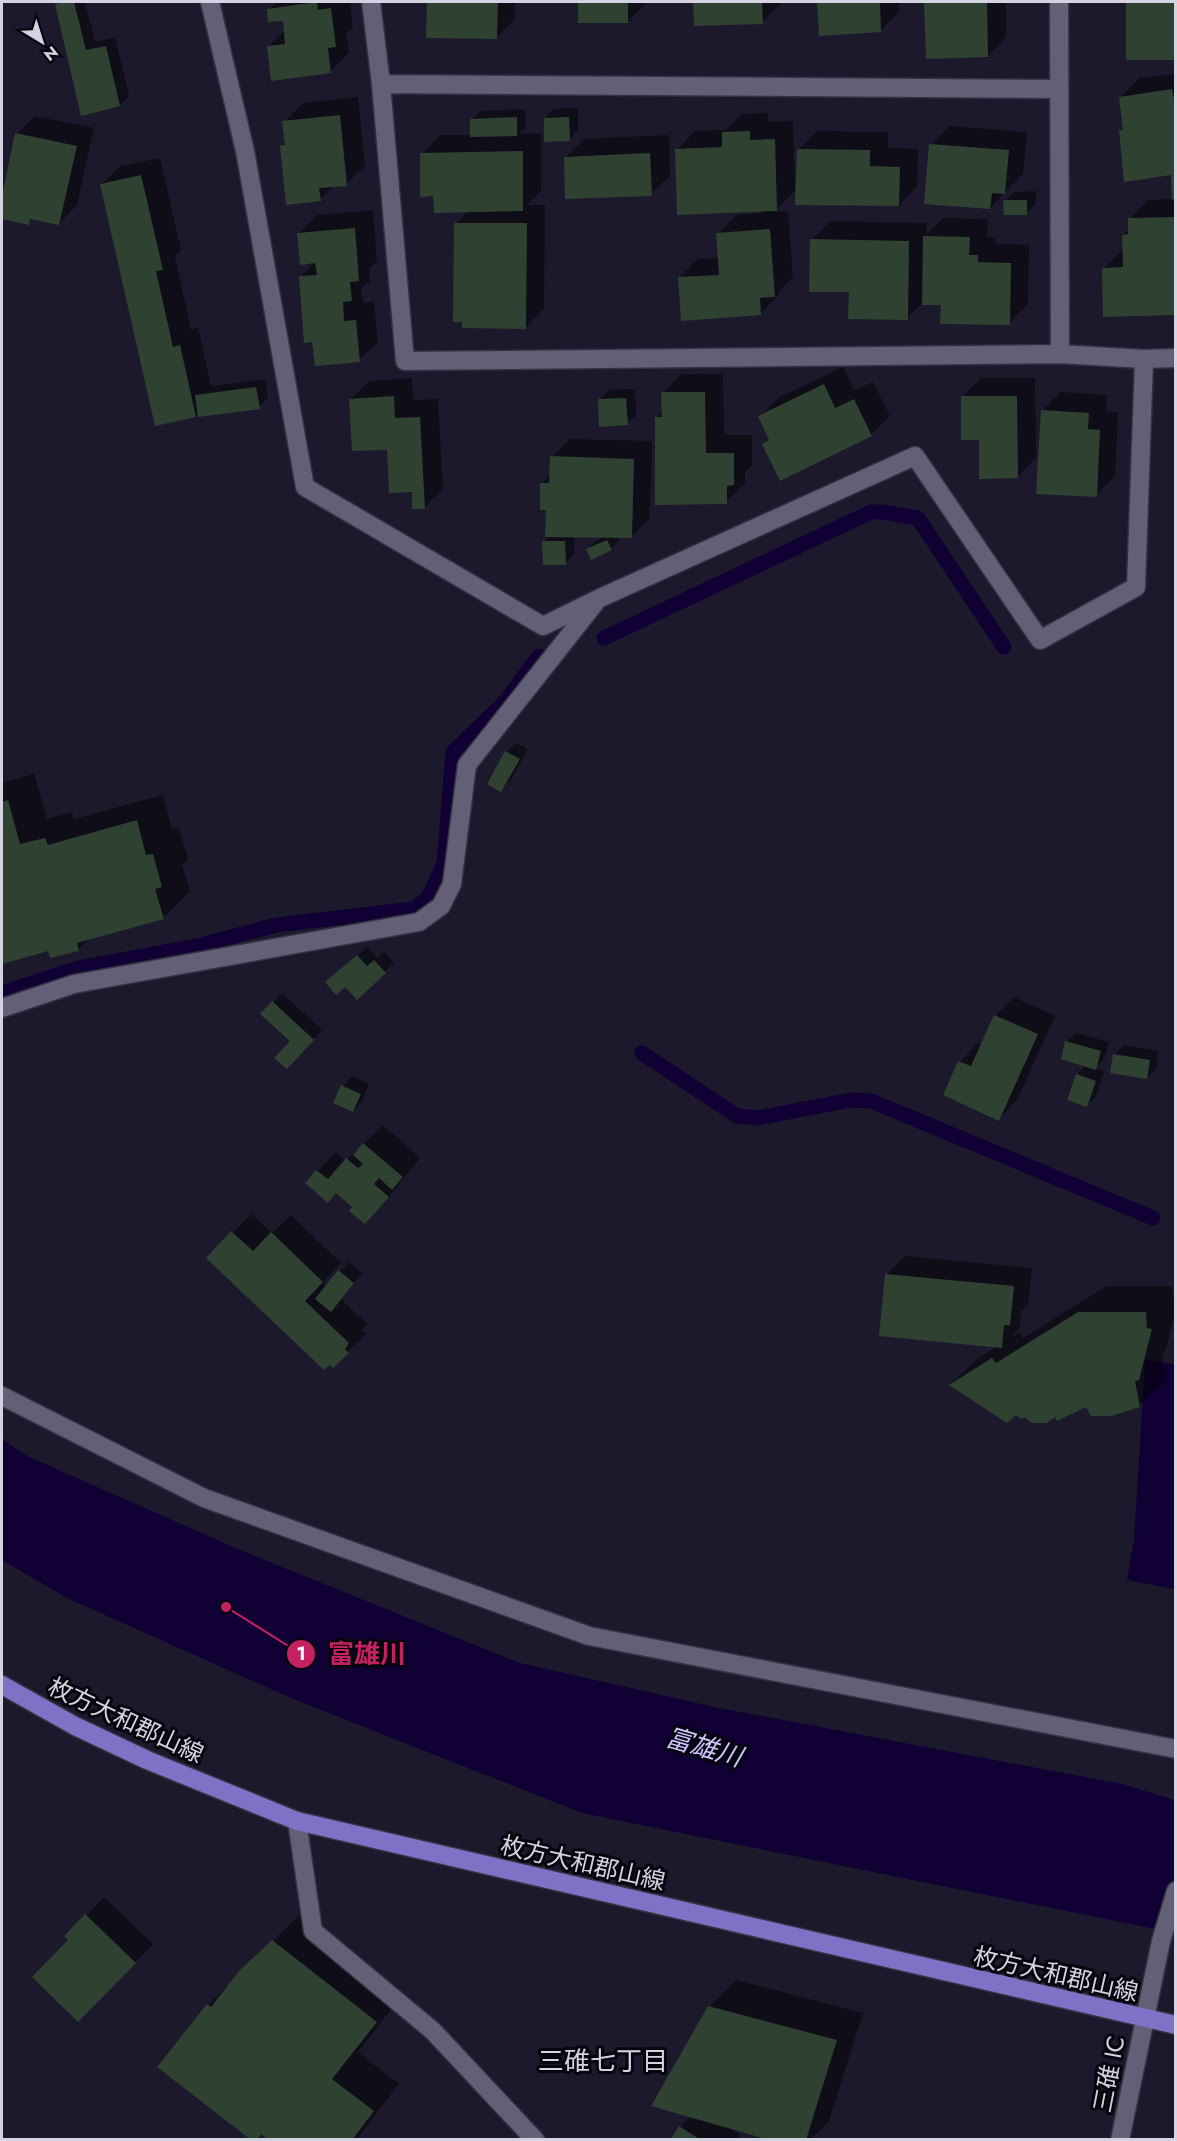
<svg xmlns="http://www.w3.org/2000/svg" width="1177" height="2141" font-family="Jost,'Noto Sans JP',sans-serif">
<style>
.water{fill:#110034}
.shadow{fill:#0007}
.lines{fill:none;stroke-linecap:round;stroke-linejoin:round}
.stream{stroke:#110034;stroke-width:15}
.building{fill:#2f4231}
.minor-casing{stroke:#343241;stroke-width:21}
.major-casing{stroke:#343241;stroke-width:21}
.minor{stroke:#625f77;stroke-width:18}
.major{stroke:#8071c6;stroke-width:18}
.labels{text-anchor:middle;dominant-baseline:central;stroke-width:6;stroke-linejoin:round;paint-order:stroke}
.street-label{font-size:24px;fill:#d4d3e1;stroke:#07060e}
.water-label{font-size:26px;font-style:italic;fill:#cac4fc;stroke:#07060e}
.neighbourhood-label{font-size:26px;fill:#d4d3e1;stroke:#07060e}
.leader{fill:none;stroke:#c32162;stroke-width:2}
.callout-dot{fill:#c32162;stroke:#07060e;stroke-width:2}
.mark-label{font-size:18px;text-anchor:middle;font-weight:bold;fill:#fff}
.callout-label{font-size:26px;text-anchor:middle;font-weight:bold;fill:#c32162;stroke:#07060e;stroke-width:6;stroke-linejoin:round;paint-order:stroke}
</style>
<rect width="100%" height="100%" fill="#1c192d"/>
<path class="water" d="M1145,1360l30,4 1,218 -2,7 -47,-9 7,-40z
M2,1439l25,17 213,94 280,113 199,45 403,76 53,16v133l-593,-120 -291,-115 -224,-100 -65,-38z"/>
<path class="shadow" d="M59,2h26l10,40 20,-5 14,59 -9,9 -64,-101z
M277,2h73l3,25 -7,7 3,19 -19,19 -62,-25 17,-17 -1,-10 -15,-10z
M428,2h87v17l-19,19 -69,-2z
M579,2h67v1l-19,19h-47z
M694,2h87v2l-19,18 -67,2z
M818,2h81v10l-19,19 -59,3z
M927,2h79v35l-18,19 -63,-53z
M1128,2h48v57h-48z
M1176,74v239l-72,-45 20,-19 -1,-14 7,-6v-11l18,-18 25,-1 -1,-25 -52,-43 4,-4 -3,-30 18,-19z
M358,97l7,69 -19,18 -12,1 -14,15 -38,-54 4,-4 -2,-20 19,-19z
M578,108v22l-9,10 -24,-22 9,-9z
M525,109l1,17 -8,8 23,-1v58l-14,14h18l-1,104 -19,19 -69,-104 13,-14 -34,-16 -13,-40 18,-19h31v-15l10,-9z
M768,113l1,9 24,-1 2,68h2l-23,23 14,-1 5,66 -14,14v4l-19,19 -81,-36 19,-19 22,-1 -2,-24 18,-19 24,-2v-2l-83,-61 18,-19 31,-1 16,-16z
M35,116l59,12 -17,77 -18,19 -26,-6 -5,5 -26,-5v-15l15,-69z
M949,126l78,6 -4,42 -33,34 -59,-63z
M817,131l71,1v16l30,1 -1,37 -18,19 -101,-55z
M669,135l1,41 -19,18 -85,-37 18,-18z
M160,158l21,92 -6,6 16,74 7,-3 13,59 54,-7 3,19 -9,9 -60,5 -4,4 -94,-231 19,-19z
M1036,191v13l-9,9 -22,-12 9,-9z
M373,210l4,51 -8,8 1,12 -9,8 2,14 11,-1 4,40 -19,18 -59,-83 15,-15 -17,-28 19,-19z
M943,218l45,1 -1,18h9v7l33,1 -1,59 -19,19 -67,-19 -20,-1 -15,15 -56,-27 -39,-51 18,-19 97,2 -1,12z
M843,367l11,23 19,-8 17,34 -19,19 -108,9 7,-6 -10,-21 18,-19z
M681,374h42l1,61h28v30l-7,7v12l-19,18 -69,-84 6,-7v-18z
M412,378l1,22 25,-1 5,90 -19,18 -36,-59 -38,-48 19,-19z
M981,378h54l1,80 -19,19 -37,-38 -18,-42z
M635,389l1,26 -9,9 -28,-24 10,-10z
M1061,392l46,3 -1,16 12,1 -3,64 -19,19 -54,-84z
M570,439l82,2 -2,77 -19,19h-13l2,3 -9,9h-23l9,-9 8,-4h-31v18l-9,9 -21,-21 6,-6 -8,-53 9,-9 1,-17z
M516,743l12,6 -18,32 -9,9 6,-38z
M34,774l13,45 25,-7 2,7 89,-24 9,34 7,-1 9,31 -6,6 8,26 -27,27 -73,20 -11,11 -28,7 -2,-7 -47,13v-179z
M367,947l10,11 7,-6 10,11 -37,35 -20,-25z
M282,993l40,37 -26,28 -4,-17 -19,-39z
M1014,997l41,19 -38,84 -18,19 -54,-25 15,-32 18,-19 4,2 13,-29z
M1076,1033l33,9 -5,17 -9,9 9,3 -8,25 -9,9 -10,-30 9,-10 -19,-23z
M1124,1045l34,6 -2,18 -10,9 -31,-24z
M352,1076l17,8 -7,17 -9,10 -18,-8 8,-17z
M383,1125l37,33 -37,46 -18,18 -11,-15 -17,-15 -9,9 -21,-18 29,-31 10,9z
M251,1214l21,19 19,-18 50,48 -18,19 4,4 22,-24 13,11 -21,26 26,25 -5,6 4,4 -33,32 -125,-108z
M905,1256l127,12 -4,37 -7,6 -1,16 -8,10 7,-4 4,5 83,-52h66l4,26 -11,40 -3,3 4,24 -27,27 -52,-1 -32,10h-29l-75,-31 27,-26 20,-12 -111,-72z
M104,1897l49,47 -56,58 -27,-62 -4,-4z
M299,1915l103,80 -44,57 41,32 -43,56h-85l-63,-135z
M736,1980l127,33 -34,108 -18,19h-36l-46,-12 11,6 -4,6h-64l8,-13 11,-11 18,-109z"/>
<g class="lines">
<path class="stream" d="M604,638l267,-126h11l36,6 86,129
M2,993l76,-25 123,-23 75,-20 138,-16 14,-11 16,-34 9,-112 53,-51 33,-45
M642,1053l95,63 21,2 93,-18 20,1 282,117"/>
</g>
<path class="building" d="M65,2h9l12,48 20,-4 14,60 -39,10 -26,-112z
M317,2l1,8 13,-2 5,39 -8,1 3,25 -60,8 -4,-35 18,-2 -2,-23 -15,1 -1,-13z
M427,2h71l-1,37 -71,-1z
M578,2h50v21h-50z
M693,2h69l1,22 -69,2z
M817,2h63l1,30 -62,4z
M987,2l1,55 -62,2 -2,-56z
M1126,2h50v58h-50z
M1172,89l4,20v90l-4,1 -1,-25 -47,7 -5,-52h4l-4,-33z
M340,115l7,71 -28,2 2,13 -35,4 -6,-60h5l-3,-24z
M517,117v19l-47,1v-18z
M569,117l1,24 -26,1v-24z
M750,131v9l25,-1 2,72 -100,4 -2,-66 47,-2v-15z
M15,133l62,13 -18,79 -29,-6 -1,6 -27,-6v-23z
M929,144l80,6 -4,44 -13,-1 -2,16 -66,-5z
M797,149l73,1v16l30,1 -1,39 -104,-1z
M523,151v60l-89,2 -1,-17 -13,1v-44z
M650,153l2,43 -87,3 -1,-42z
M141,175l22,95 -7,1 17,76 7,-2 16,72 -41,9 -55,-242z
M1003,200h24v15h-23z
M1176,217v98l-73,2 -1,-49 21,-1 -1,-32 6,-1v-16z
M454,223h73l-1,106 -64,-1v-6h-9z
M355,228l4,53 -9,1 2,19 -9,1 1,19 12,-1 4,42 -45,4 -3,-24 -8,1 -5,-67 18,-1 -2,-12 -15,2 -3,-32z
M770,229l5,68 -15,1 1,17 -80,6 -3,-44 41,-2 -3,-42z
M923,236l47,1 -1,18h9v7l33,1 -1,62 -70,-1 1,-19h-19z
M810,239l99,2 -1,79 -60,-1 1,-27h-40z
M824,384l11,24 19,-9 18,37 -92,45 -18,-37 7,-4 -11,-24z
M256,387l4,22 -62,8 -3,-22z
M661,392h44l1,61h28v32l-7,1v18l-72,1v-88h7z
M394,396l1,22 25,-1 5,92h-13v-17l-23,1 -2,-43 -35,1 -3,-52z
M961,396h56l1,82 -39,1v-39h-18z
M626,398l2,27 -29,2 -1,-28z
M1041,410l48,3 -1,16 12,1 -3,67 -61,-3z
M550,456l84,3 -2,79 -87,-1 1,-27h-6v-27h9z
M607,540l5,10 -21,10 -5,-11z
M542,541h23l1,24h-23z
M505,751l15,8 -19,33 -14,-8z
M8,800l12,44 25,-6 3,7 89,-25 9,35 7,-1 9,33 -7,2 9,30 -87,24 2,8 -29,7 -2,-7 -46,13v-162z
M357,955l10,11 7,-6 12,13 -29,27 -12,-13 -9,8 -11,-13z
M272,1001l42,39 -27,29 -13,-11 16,-17 -30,-27z
M994,1015l44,19 -39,87 -56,-26 15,-34 13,5z
M1065,1041l36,10 -5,19 -35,-11z
M1113,1054l37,6 -3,19 -37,-6z
M1076,1074l20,7 -9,26 -20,-7z
M341,1085l20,9 -8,18 -20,-9z
M363,1143l40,34 -11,13 -13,-12 -5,6 15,13 -24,27 -16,-13 3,-4 -16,-14 -8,10 -23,-20 11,-13 12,9 18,-21 12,10 5,-4 -10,-9z
M231,1231l22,20 18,-19 52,50 -18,19 44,42 -4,6 4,4 -16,15 -3,-3 -6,5 -118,-112z
M338,1270l16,13 -23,29 -16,-13z
M885,1274l129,12 -4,39h-6l-2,23 -123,-12z
M1078,1312h68l1,16 5,1 -13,51 -4,1 5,26 -29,9h-20l-5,-9 -29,14 -2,-4 -8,6h-15l-7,-6 -4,2 -5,-4 -9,8 -58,-38 43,-27 4,5z
M85,1914l51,49 -58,59 -46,-45 36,-37 -4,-4z
M272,1940l105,82 -45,57 42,32 -22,29h-83l-8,-6 -4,6h-6l-94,-73 50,-63 4,3 28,-36z
M708,2006l129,34 -31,100h-37l-118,-34z
M679,2126l22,14h-31z"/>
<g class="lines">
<g class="minor-casing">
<path id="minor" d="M210,2l35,149 60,336 238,139 57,-28 315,-142 125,184 96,-53 8,-228
M371,2l10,82 24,277 655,-7 84,5 32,-1
M1059,2l1,352
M381,84l678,5
M2,1008l72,-24 345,-62 22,-16 11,-22 15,-119 128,-162
M2,1396l202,102 385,138 587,113
M297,1821l16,110 120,100 102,109
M1120,2140l41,-199 15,-50"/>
</g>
<g class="major-casing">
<path id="major" d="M2,1685l73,41 72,34 150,61 879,204"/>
</g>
<use href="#minor" class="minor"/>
<use href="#major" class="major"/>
</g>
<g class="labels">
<g class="street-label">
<text transform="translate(126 1720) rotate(25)">枚方大和郡山線</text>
<text transform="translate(583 1863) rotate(13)">枚方大和郡山線</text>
<text transform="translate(1056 1974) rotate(13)">枚方大和郡山線</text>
<text transform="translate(1109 2074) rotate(-79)">三碓 IC</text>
</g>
<g class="water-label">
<text transform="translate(704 1747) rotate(16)">富雄川</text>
</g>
<g class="neighbourhood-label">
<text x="603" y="2061">三碓七丁目</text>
</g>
</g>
<path class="leader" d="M226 1607L301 1654"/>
<g class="callout-dot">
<circle cx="226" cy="1607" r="6"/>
<circle cx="301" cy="1654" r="15"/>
</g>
<g class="mark-label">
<text x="301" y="1660">1</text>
</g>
<g class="callout-label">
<text x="367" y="1663">富雄川</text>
</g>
<rect width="1177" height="2141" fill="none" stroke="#d4d3e1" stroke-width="6"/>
<g transform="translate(42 42) rotate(142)" stroke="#07060e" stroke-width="4.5" paint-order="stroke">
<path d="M0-4.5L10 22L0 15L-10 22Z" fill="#d4d3e1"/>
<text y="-9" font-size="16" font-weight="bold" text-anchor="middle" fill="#d4d3e1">N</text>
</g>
</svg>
